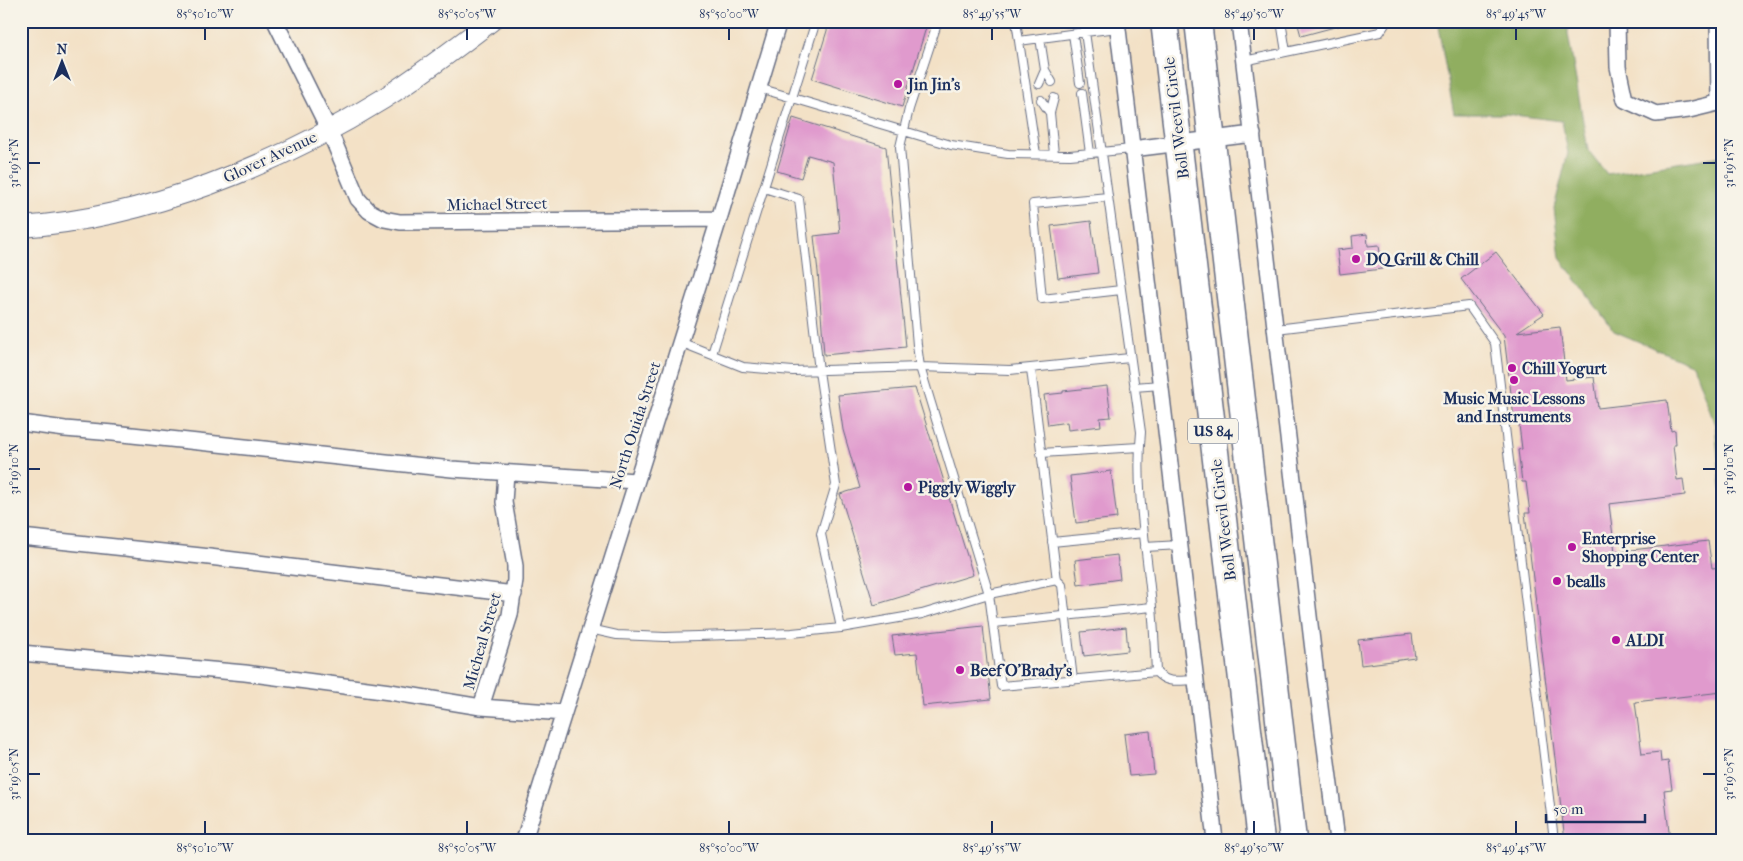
<svg xmlns="http://www.w3.org/2000/svg" width="1743" height="861" font-family="'IM FELL French Canon',serif">
<style>
.forest{fill:#90ae61;stroke:#566e60}
.building{fill:#e09acd}
.lines{fill:none;stroke-linecap:round;stroke-linejoin:round}
.lane-casing{stroke:#676d82;stroke-width:10}
.street-casing{stroke:#676d82;stroke-width:18}
.secondary-casing{stroke:#676d82;stroke-width:22}
.highway-casing{stroke:#676d82;stroke-width:29}
.lane{stroke:#fff;stroke-width:8}
.street{stroke:#fff;stroke-width:15}
.secondary{stroke:#fff;stroke-width:20}
.highway{stroke:#fff;stroke-width:26}
.ticks{fill:none;stroke:#1b2f5e;stroke-width:2}
.poi-dot{fill:#b5179e;stroke:#f7f3e8;stroke-width:2}
.labels{text-anchor:middle;dominant-baseline:central;stroke-width:5;stroke-linejoin:round;paint-order:stroke}
.shield{fill:#f7f3e8;stroke:#5d6a87;stroke-width:1}
.shield-label{font-size:15px;font-weight:bold;fill:#1b2f5e}
.poi-label{font-size:16px;font-weight:bold;fill:#1b2f5e;stroke:#f7f3e8;text-anchor:start}
.street-label{font-size:16px;fill:#1b2f5e;stroke:#f7f3e8}
.neatline{fill:none;stroke:#1b2f5e;stroke-width:2}
.ticks-label{font-size:12px;text-anchor:middle;fill:#1b2f5e}
</style>
<rect width="100%" height="100%" fill="#f7f3e8"/>
<filter id="ink" filterUnits="userSpaceOnUse"><feTurbulence type="fractalNoise" baseFrequency=".02" numOctaves="2"/><feDisplacementMap in="SourceGraphic" scale="10" xChannelSelector="R" yChannelSelector="G"/><feConvolveMatrix kernelMatrix="1 2 1 2 8 2 1 2 1" color-interpolation-filters="sRGB"/></filter>
<filter id="wash" filterUnits="userSpaceOnUse"><feTurbulence type="fractalNoise" baseFrequency=".0096" numOctaves="4" result="noise"/><feDisplacementMap in="SourceGraphic" scale="20" xChannelSelector="R" yChannelSelector="G"/><feGaussianBlur stdDeviation="1.12" result="paint"/><feColorMatrix in="noise" values="0 0 0 0 0 0 0 0 0 0 0 0 0 0 0 0 0 1.4 0 .05"/><feComposite in="paint" operator="in"/></filter>
<g filter="url(#wash)">
<rect width="100%" height="100%" fill="#f3e1c6"/>
<path class="forest" d="M1437,21h131v13l20,116 19,24 115,-18v342l-7,-73 -22,-60 -79,-34 -54,-73 -6,-50 14,-55 -6,-32 -56,-7h-52z"/>
<g id="blocks">
<path class="building" d="M830,21h18l9,3v-3h71l-26,86 -90,-28z
M1297,21h44l1,4 -41,11z
M793,118l93,29 20,200 -82,8 -6,-83 -4,-36 26,-3 -7,-71 -25,-7 -7,23 -24,-7z
M1091,221l7,52 -40,5 -7,-52z
M1367,234l1,12 11,-1 3,24 -42,5 -3,-24 16,-2 -1,-12z
M1496,252l48,62 -27,18 43,-5 6,53 28,-3 4,31 69,-8 4,31 4,-1 1,15h-3l4,35 6,-1 2,16 -76,9 6,48 93,-11 4,27 10,-1v61l-4,1 4,28v35l-87,10 7,52 18,-2 1,10 7,-1 4,28 -8,1 6,50h-105l-40,-327h5l-4,-31h-4l-4,-32 4,-1 -4,-32 -4,1 -10,-82 -43,-57z
M1107,386l4,31 -11,1 1,8 -33,4 -1,-8 -19,3 -4,-30 19,-2v-2z
M915,388l58,187 -99,30 -34,-111 20,-6 -17,-58 -5,-35z
M1111,471l6,47 -41,5 -6,-47z
M1117,555l3,24 -42,6 -3,-25z
M983,626l8,73 -68,7 -6,-53 -22,2 -3,-19z
M1126,627l2,24 -44,5 -3,-24z
M1412,634l3,24 -54,7 -3,-25z
M1150,731l4,43 -25,2 -5,-42z"/>
</g>
</g>
<g filter="url(#ink)">
<use href="#blocks" fill-opacity="0" stroke="#676d82" stroke-width="1"/>
<g class="lines">
<g class="lane-casing">
<path id="lane" d="M938,21l-29,88 -9,38 17,198 3,22 69,227 12,92 155,-14
M1016,21l20,133
M1281,21l5,31
M1118,28l-33,4 56,400c-6,59 6,117 11,175 2,22 3,44 4,65 12,13 24,8 40,8
M1073,34l7,49
M1019,41l66,-9 -1,-11
M1244,61l136,-29 7,-11
M1045,70l7,12
M1039,84l6,-14 -5,-32
M759,88l192,57 57,9 62,1 62,-6
M1082,93l8,60
M1041,100l9,13 4,41
M1050,113l4,-15
M764,188l35,11 20,172 17,114 -15,49 20,94
M1108,197l-75,7 9,95 79,-9
M1276,329l193,-23 26,37 59,497
M680,342l63,25 50,4 127,-4 90,3 120,-12
M712,354l104,-333
M1031,369l26,211
M1134,387l27,-2
M1041,453l98,-6
M1052,542l92,-9
M1145,547l35,-2
M994,623l158,-16
M590,629l27,6 48,2 127,-4 49,-5 81,-14 67,-20 68,-14 5,5 11,95"/>
</g>
<g class="street-casing">
<path id="street" d="M275,21l54,109 29,69 11,12 15,8 16,3 319,-3
M1117,21l98,819
M1239,21l78,663 20,156
M1617,21l1,46 7,33 31,14 33,-4 33,-8
M1718,21l1,81
M1132,149l121,-15
M21,423l44,6 48,4 339,36 184,12
M21,537l180,19 313,38
M21,653l224,20 145,19 91,15 83,6
M481,707l29,-92 5,-35v-14l-11,-64 2,-29
M524,840l195,-621 60,-198"/>
</g>
<g class="secondary-casing">
<path id="secondary" d="M21,227c126,-9 256,-62 362,-128 37,-24 73,-51 108,-78"/>
</g>
<g class="highway-casing">
<path id="highway" d="M1164,21l97,819
M1198,21l95,819"/>
</g>
<use href="#lane" class="lane"/>
<use href="#street" class="street"/>
<use href="#secondary" class="secondary"/>
<use href="#highway" class="highway"/>
</g>
</g>
<path class="ticks" d="M205,28v12M467,28v12M729,28v12M992,28v12M1254,28v12M1516,28v12M28,163h12M1703,163h13M28,469h12M1703,469h13M28,774h12M1703,774h13M205,821v13M467,821v13M729,821v13M992,821v13M1254,821v13M1516,821v13"/>
<g class="poi-dot">
<circle cx="898" cy="84" r="5"/>
<circle cx="1356" cy="259" r="5"/>
<circle cx="1512" cy="368" r="5"/>
<circle cx="1514" cy="380" r="5"/>
<circle cx="908" cy="487" r="5"/>
<circle cx="1572" cy="547" r="5"/>
<circle cx="1557" cy="581" r="5"/>
<circle cx="1616" cy="640" r="5"/>
<circle cx="960" cy="670" r="5"/>
</g>
<g class="labels">
<rect class="shield" x="1188" y="418.5" width="50" height="25" rx="4"/>
<g class="shield-label">
<text x="1213" y="431">US 84</text>
</g>
<g class="poi-label">
<text x="908" y="84">Jin Jin's</text>
<text x="1366" y="259">DQ Grill &amp; Chill</text>
<text x="1522" y="368">Chill Yogurt</text>
<text x="1514" y="398" text-anchor="middle">Music Music Lessons<tspan x="1514" dy="18">and Instruments</tspan></text>
<text x="918" y="487">Piggly Wiggly</text>
<text x="1582" y="538">Enterprise<tspan x="1582" dy="18">Shopping Center</tspan></text>
<text x="1567" y="581">bealls</text>
<text x="1626" y="640">ALDI</text>
<text x="970" y="670">Beef O'Brady's</text>
</g>
<g class="street-label">
<text transform="translate(1176 118) rotate(-97)">Boll Weevil Circle</text>
<text transform="translate(270 157) rotate(-25)">Glover Avenue</text>
<text transform="translate(497 204) rotate(-1)">Michael Street</text>
<text transform="translate(635 425) rotate(-72)">North Ouida Street</text>
<text transform="translate(1223 520) rotate(-97)">Boll Weevil Circle</text>
<text transform="translate(482 641) rotate(-74)">Micheal Street</text>
</g>
</g>
<rect width="1743" height="861" fill="none" stroke="#f7f3e8" stroke-width="55"/>
<g transform="translate(62 62)" stroke="#f7f3e8" stroke-width="4" paint-order="stroke">
<path d="M0-4L9 19L0 12L-9 19Z" fill="#1b2f5e"/>
<text y="-8" font-size="14" font-weight="bold" text-anchor="middle" fill="#1b2f5e">N</text>
</g>
<path d="M1546 814v8h99v-8" fill="none" stroke="#1b2f5e" stroke-width="2.5"/>
<text x="1553" y="814" font-size="15" fill="#1b2f5e" stroke="#f7f3e8" stroke-width="4" paint-order="stroke">50 m</text>
<rect x="28" y="28" width="1688" height="806" class="neatline"/>
<g class="ticks-label">
<text x="205" y="18">85°50'10"W</text>
<text x="467" y="18">85°50'05"W</text>
<text x="729" y="18">85°50'00"W</text>
<text x="992" y="18">85°49'55"W</text>
<text x="1254" y="18">85°49'50"W</text>
<text x="1516" y="18">85°49'45"W</text>
<text transform="translate(14 163) rotate(-90)" y="4">31°19'15"N</text>
<text transform="translate(1729 163) rotate(-90)" y="4">31°19'15"N</text>
<text transform="translate(14 469) rotate(-90)" y="4">31°19'10"N</text>
<text transform="translate(1729 469) rotate(-90)" y="4">31°19'10"N</text>
<text transform="translate(14 774) rotate(-90)" y="4">31°19'05"N</text>
<text transform="translate(1729 774) rotate(-90)" y="4">31°19'05"N</text>
<text x="205" y="852">85°50'10"W</text>
<text x="467" y="852">85°50'05"W</text>
<text x="729" y="852">85°50'00"W</text>
<text x="992" y="852">85°49'55"W</text>
<text x="1254" y="852">85°49'50"W</text>
<text x="1516" y="852">85°49'45"W</text>
</g>
</svg>
